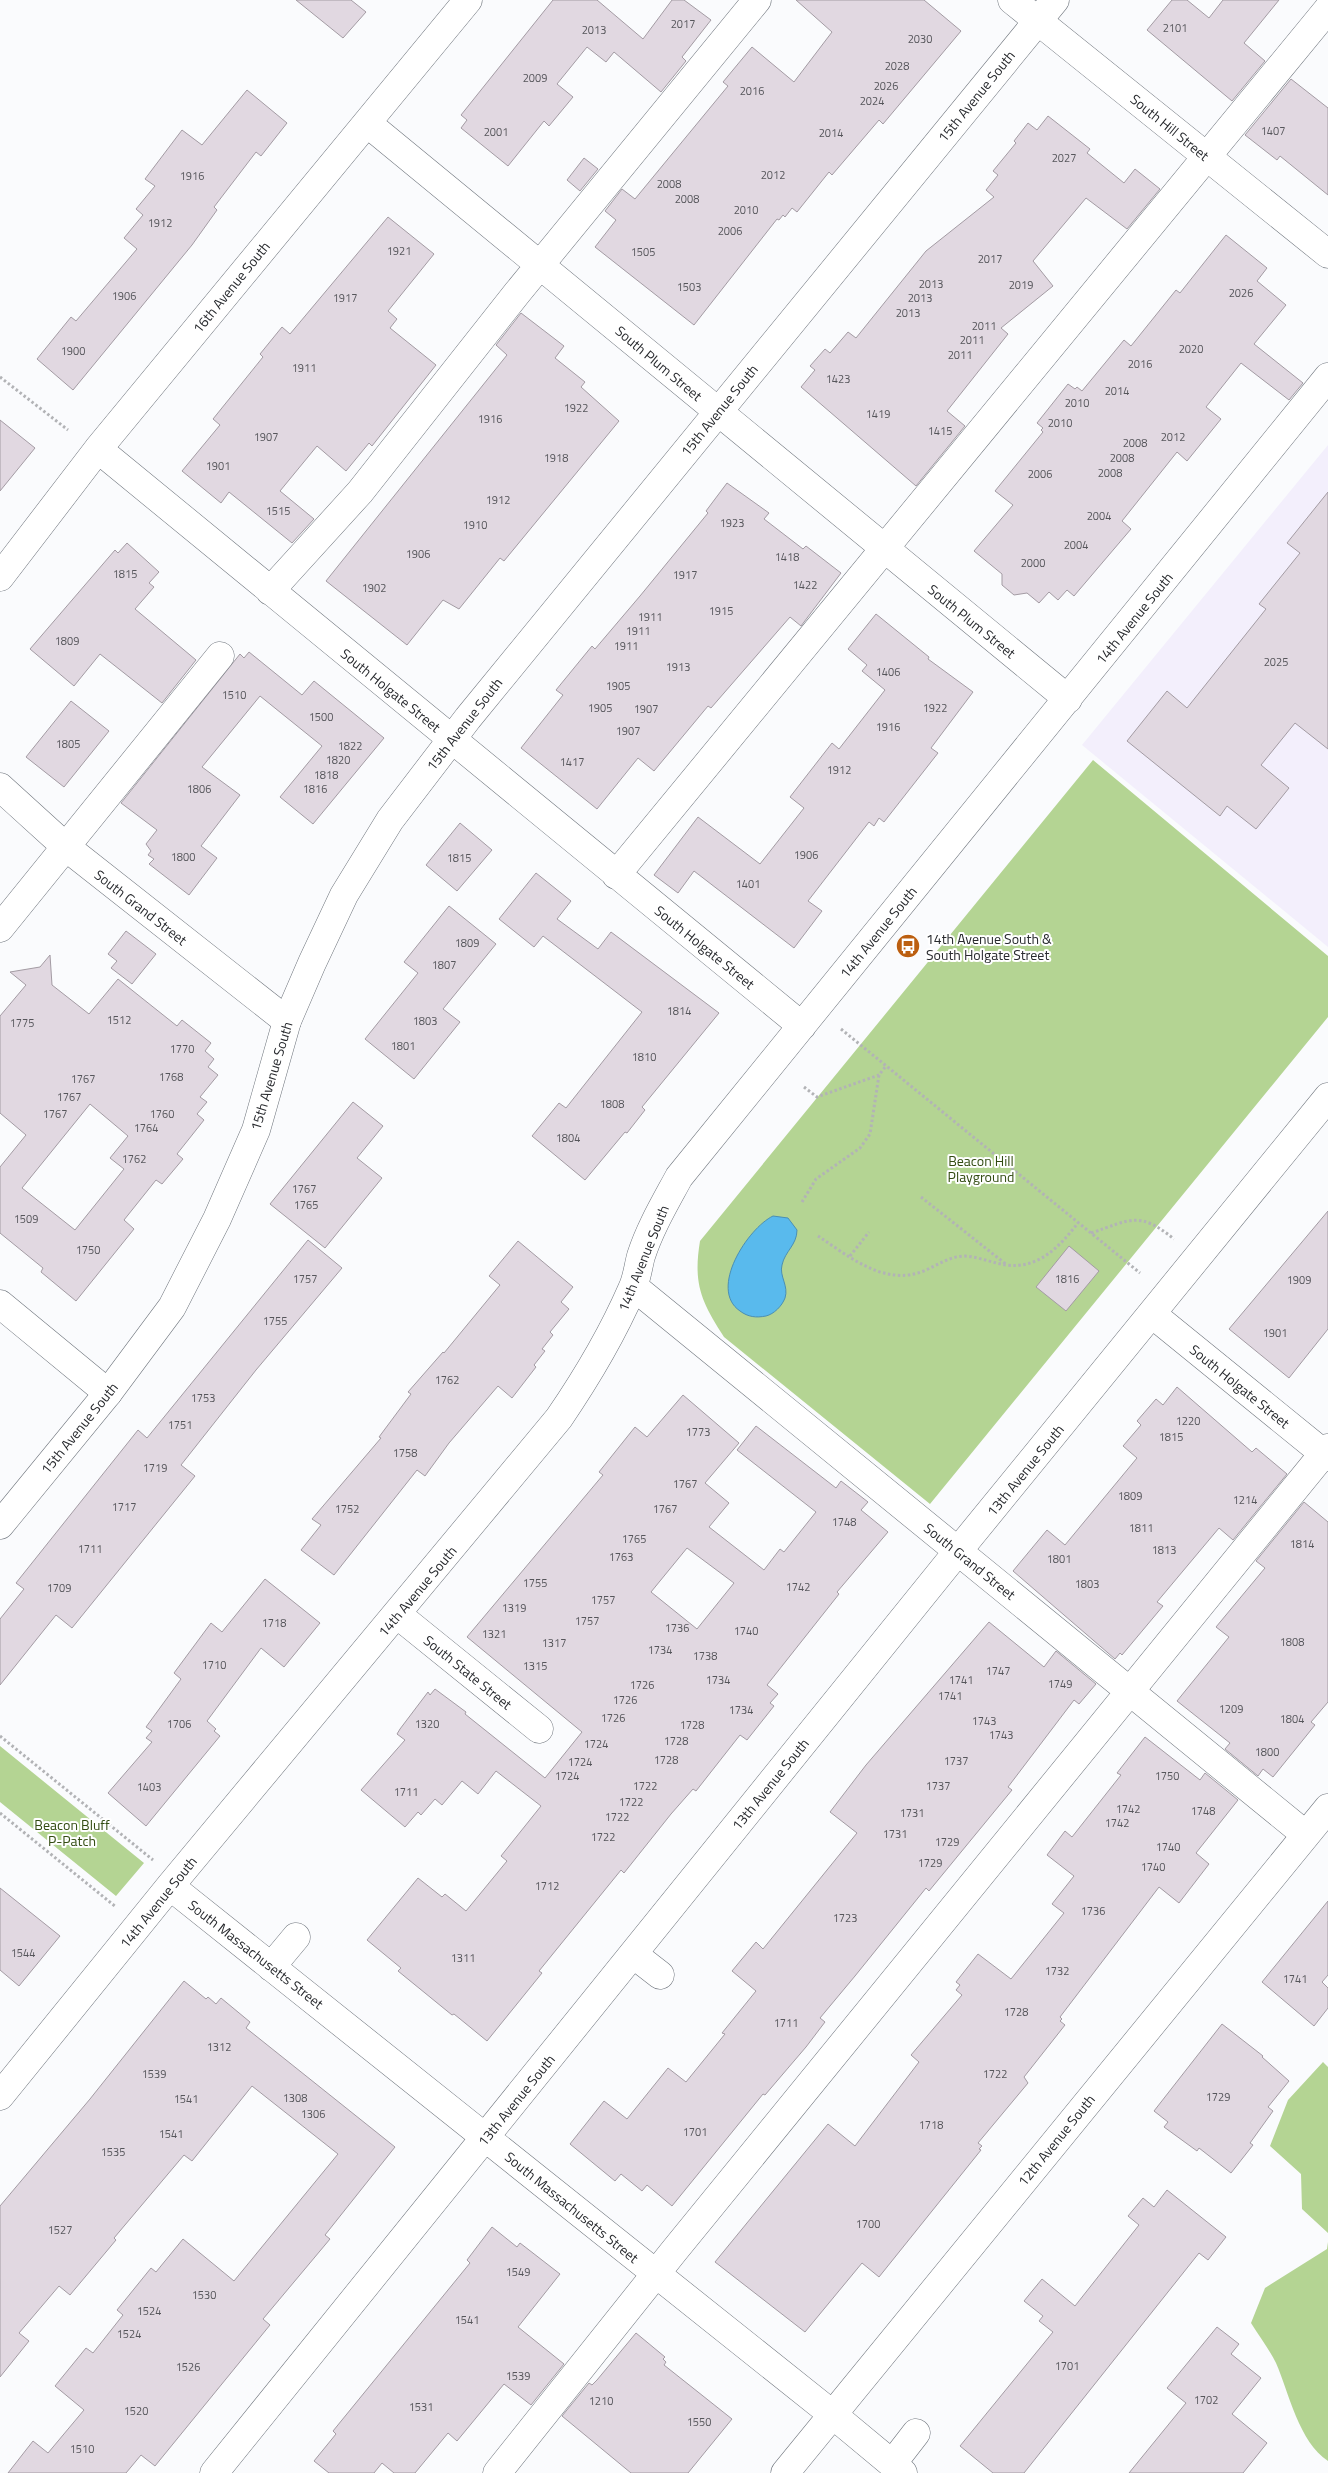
<svg xmlns="http://www.w3.org/2000/svg" width="1328" height="2473" font-family="'Titillium Web',sans-serif">
<style>
.education{fill:#f3effc}
.green{fill:#b4d493}
.water{fill:#59baed;stroke:#4a8fb4}
.building{fill:#e1d8e1;stroke:#a39ba3;fill-rule:evenodd}
.lines{fill:none;stroke-linecap:round;stroke-linejoin:round}
.minor-casing{stroke:#6f757d;stroke-width:29}
.major-casing{stroke:#6f757d;stroke-width:29}
.path{stroke:#b2b3b6;stroke-width:3;stroke-dasharray:2.5 2.5;stroke-linecap:butt}
.minor{stroke:#fff;stroke-width:28}
.major{stroke:#fff;stroke-width:28}
.labels{text-anchor:middle;dominant-baseline:central;stroke-width:4;stroke-linejoin:round;paint-order:stroke}
.number-label{font-size:11px;fill:#56565b}
.street-label{font-size:14px;fill:#282a2e;stroke:#fff}
.poi-label{font-size:14px;fill:#282a2e;stroke:#fff;text-anchor:start}
.park-label{font-size:14px;fill:#324b11;stroke:#fff}
</style>
<rect width="100%" height="100%" fill="#fafbfd"/>
<path class="education" d="M1328,445v502l-246,-202z"/>
<path class="green" d="M1093,760l235,196v61l-398,487 -206,-167c-23,-36 -31,-53 -24,-96z
M0,1746l144,117 -28,33 -116,-94z
M1323,2062l5,5v166l-26,-24 -1,-35 -31,-28 18,-46z
M1328,2242v219c-29,-19 -39,-68 -52,-98 -7,-14 -17,-27 -25,-40l14,-35 62,-39z"/>
<path class="water" d="M773,1216l15,2 9,12c0,15 -12,21 -15,35 -3,11 7,21 3,33 -3,8 -11,16 -19,18 -10,2 -18,1 -26,-5 -32,-22 8,-83 33,-95z"/>
<path class="building" d="M296,0h55l15,12 -23,26z
M553,0h44l46,39 29,-39h12l27,20 -29,37 4,4 -25,31 -47,-40 -8,10 -19,-15 -30,37 16,13 -24,29 -5,-5 -36,45 -47,-38 6,-8 -6,-5z
M796,0h128l37,31 -78,93 -4,-4 -47,55 -3,-3 -32,40 -5,-4 -7,9 -2,-2 -4,5 -2,-1 -83,106 -99,-78 21,-27 -11,-9 17,-22 13,10 93,-113 -5,-4 29,-35 42,35 38,-50z
M1172,0h15l22,18 14,-18h56l-35,43 21,18 -33,40 -85,-71z
M1291,79l37,29v87l-48,-39 -3,4 -32,-25z
M247,90l40,33 -26,33 -5,-4 -42,55 3,3 -25,35 -119,145 -36,-31 34,-42 5,4 61,-72 -13,-11 19,-23 -7,-6 19,-23 -10,-7 37,-49 20,15z
M1048,116l42,33 -3,4 37,30 11,-14 25,20 -33,40 -41,-31 -53,63 20,25 -52,42 7,6 -61,77 18,15 -49,60 -115,-99 14,-17 -5,-4 15,-17 5,4 18,-21 8,6 70,-87 68,-54 -8,-7 12,-15 -5,-4 23,-28 -2,-2 14,-18 9,7z
M584,158l14,11 -18,22 -13,-11z
M388,217l46,37 -46,57 9,8 -7,9 46,37 -64,81 -3,-3 -23,28 -29,-25 -37,45 34,28 -22,24 -63,-51 -8,11 -39,-32 38,-46 -7,-6 50,-62 -3,-3 22,-27 8,7z
M1226,235l41,33 -10,13 29,24 -32,39 49,39 -14,17 -48,-37 -35,44 15,12 -34,42 -10,-9 -55,69 9,8 -57,67 -7,-6 -9,10 -9,-8 -10,11 -12,-10 -13,2 -12,-10v-11l-28,-23 39,-46 -18,-14 48,-59 -2,-2 2,-2 -6,-5 31,-39 7,5 2,-2 5,4 42,-51 7,6 45,-56 4,3z
M521,313l43,33 -9,12 30,24 -4,5 38,34 -115,140 -4,-3 -41,51 -16,-9 -36,45 -81,-64 181,-226 -11,-10z
M0,420l35,28 -35,43z
M727,483l42,30 -5,6 39,30 3,-3 35,27 -40,53 -11,-9 -79,91 -3,-2 -54,65 -16,-13 -41,51 -76,-61 42,-53 -7,-5 36,-44 3,3 45,-53 68,-83 -2,-2z
M1328,492v257l-33,-26 -34,42 28,23 -33,41 -29,-23 -7,10 -93,-75 40,-50 20,17 79,-99 -7,-5 41,-51 -13,-10z
M127,543l32,29 -10,11 5,4 -19,22 61,51 -34,43 -62,-49 -26,32 -44,-37 85,-99 3,3z
M876,614l53,43 -1,2 45,33 -42,56 7,5 -54,69 -5,-4 -5,8 -5,-4 -61,79 14,10 -28,37 -100,-77 -16,22 -24,-18 44,-58 62,47 44,-56 -14,-11 42,-54 7,6 46,-59 -23,-19 5,-6 -19,-16z
M249,652l53,43 12,-14 70,57 -71,86 -33,-27 42,-51 -62,-50 -58,71 38,28 -39,51 16,12 -28,37 -40,-31 5,-5 -6,-4 3,-4 -5,-7 11,-14 -36,-27 119,-149 4,4z
M71,701l38,30 -45,56 -38,-30z
M460,823l32,27 -35,41 -31,-26z
M536,873l35,28 -14,18 41,30 13,-17 108,81 -77,94 3,3 -18,23 -2,-1 -40,48 -53,-44 27,-33 7,5 76,-96 -99,-76 -9,11 -35,-28z
M449,906l47,38 -53,65 17,13 -46,57 -49,-40 53,-66 -14,-11z
M126,931l30,23 -24,30 -21,-16 6,-7 -9,-7z
M50,955l2,30 37,29 29,-35 59,47 5,-6 29,23 -6,8 9,8 -6,8 10,8 -18,22 7,5 -10,12 7,6 -27,34 6,5 -21,25 -6,-4 -32,40 10,9 -58,72 -35,-29 2,-4 -43,-35v-66l26,-32 -26,-22v-97l26,-31 -16,-13 30,-5zM90,1104l38,32 -18,22 14,11 -49,61 -53,-42z
M353,1102l30,24 -26,32 25,20 -57,70 -55,-44z
M1328,1211v118l-39,49 -60,-49z
M308,1240l34,28 -86,102 -75,95 14,11 -123,152 -16,-13 -56,70v-66l24,-30 -8,-6 122,-153 9,8z
M518,1241l55,46 -12,15 8,7 -19,23 3,3 -11,14 3,2 -11,14 2,2 -24,31 -14,-12 -49,57 -24,33 -8,-6 -83,105 -33,-25 20,-25 -9,-6 69,-81 -2,-1 32,-43 -3,-2 35,-40 1,1 56,-68 -11,-9z
M1069,1246l30,25 -33,40 -30,-24z
M1177,1387l75,65 4,-4 31,26 -54,66 -14,-12 -62,74 6,4 -41,49 -2,-2 -5,6 -102,-88 34,-41 18,15 72,-87 -14,-12 18,-21 -4,-4 19,-22 7,6z
M683,1395l56,48 -34,40 24,20 -20,24 55,43 16,-21 4,3 32,-40 -79,-62 19,-24 80,62 5,-7 27,21 -7,8 27,22 -51,60 2,2 -72,91 11,9 -8,9 4,3 -27,34 -7,-5 -44,56 -3,-2 -22,25 -47,59 -3,-3 -82,101 3,2 -55,68 -33,-27 -2,1 -54,-44 3,-3 -34,-28 51,-62 24,19 3,-3 21,17 41,-50 -6,-5 40,-50 -45,-35 -18,23 -16,-13 -20,24 -7,-6 -14,16 -3,-3 -13,15 -44,-37 44,-50 -8,-6 3,-5 28,-37 2,3 5,-6 31,23 -1,2 80,64 37,-46 -115,-95 136,-162 -4,-3 36,-45 12,10zM687,1548l47,35 -37,46 -46,-37z
M1304,1502l24,20v180l-17,20 4,3 -42,52 -10,-8 -5,7 -33,-27 5,-6 -53,-42 52,-64 -13,-10 49,-59 -9,-7z
M265,1579l55,44 -36,44 -23,-19 -54,73 9,8 -2,2 6,5 -74,90 -38,-33 44,-51 -6,-4 6,-7 -6,-4 35,-48 -7,-6 37,-50 11,9z
M989,1622l55,45 12,-16 40,33 -17,20 -5,-4 -66,87 4,3 -83,101 -3,-3 -71,88 -35,42 5,4 -19,25 -41,48 -2,-1 -91,112 -25,-21 -5,6 -21,-17 -6,7 -45,-37 34,-43 23,18 41,-51 18,14 39,-48 -3,-1 34,-42 -24,-20 24,-29 7,7 94,-116 -27,-21 36,-47z
M1145,1737l55,43 5,-7 33,27 -42,53 13,11 -30,39 -20,-16 -99,130 2,2 -2,2 5,4 -41,52 4,6 -50,60 4,3 -3,3 2,1 -102,127 -17,-14 -57,69 -90,-70 113,-138 27,22 64,-84 -8,-7 51,-60 -6,-5 4,-5 -4,-3 22,-28 33,25 53,-66 -12,-9 22,-28 -27,-21 18,-24 7,6 49,-62 -4,-2z
M0,1888l60,48 -41,50 -19,-16z
M1328,1901v74l-6,7 6,6v20l-14,18 -52,-44z
M184,1981l22,18 2,-2 8,7 5,-6 29,24 -4,6 149,119 -70,88 5,4 -67,80 7,6 -115,141 -14,-11 -15,18h-118l25,-32 15,12 36,-43 -29,-24 31,-38 7,5 30,-38 -6,-5 34,-42 5,4 27,-33 51,42 104,-127 -86,-68 -60,75 -8,-6 -70,83 2,2 -46,55 -11,-9 -40,47 10,8 -29,36v-171l90,-107z
M1222,2024l41,32 -1,1 27,24 -21,26 5,4 -23,32 3,2 -22,28 -32,-25 -2,3 -33,-24 4,-5 -14,-11z
M1167,2190l59,47 -18,23 -9,-7 -175,220h-31l-33,-27 93,-114 -14,-11 4,-5 -19,-15 18,-22 33,27 64,-81 -11,-9 15,-18 11,9z
M492,2227l25,20 3,-4 40,31 -42,53 46,37 -33,41 -27,-21 -47,57 -9,-8 -33,40h-21l-12,-10 -8,10h-45l-15,-12 22,-27 -3,-3 137,-168 -3,-3z
M1217,2327l22,17 -8,10 30,24 -29,36 35,29 -24,30h-114l57,-70 -19,-15z
M636,2333l29,24 -2,2 3,3 -2,3 68,54 -44,54h-57l-69,-57 27,-33 3,2 5,-5z"/>
<g class="lines">
<g class="minor-casing">
<path id="minor" d="M1012,0l316,254
M367,123l701,576
M98,449l704,577
M0,577l98,-128 370,-449
M270,591l90,-99 157,-199 240,-293
M0,787l66,60 221,174
M616,875l712,-866
M0,928l220,-272
M634,1287l672,548
M0,1304l108,89
M1152,1314l176,143
M398,1615l141,114
M170,1886l662,528 71,59
M633,1954l27,21
M271,1967l25,-30
M0,2096l170,-210 389,-468c28,-41 53,-83 73,-129 5,-10 6,-22 9,-33 9,-28 24,-53 38,-79l649,-800
M892,2464l24,-31
M214,2473l744,-922 370,-454
M497,2473l177,-222 654,-803
M785,2473l543,-665"/>
</g>
<g class="major-casing">
<path id="major" d="M0,1525l108,-132 64,-86 45,-88 39,-89 31,-109 25,-58 32,-68 46,-75 78,-102 587,-718"/>
</g>
<path class="path" d="M0,377l68,53
M841,1029l299,244
M804,1087l13,10 62,-22
M921,1197l86,68
M802,1202l14,-23 44,-31 10,-14 9,-59 7,-9
M1091,1233c40,-13 47,-23 83,6
M818,1236c29,19 63,48 100,37 16,-5 30,-17 47,-17 14,1 28,7 41,9 33,4 53,-18 72,-42
M850,1256l19,-24
M0,1736l153,124
M0,1813l116,94"/>
<use href="#minor" class="minor"/>
<use href="#major" class="major"/>
</g>
<defs>
<g id="bus-disc" transform="scale(1.25)"><circle r="9.5" fill="#bc5f10" stroke="#fff"/><path d="M-5-6H5V4H4V6H2V4H-2V6H-4V4H-5ZM-3.5-4V0h7V-4ZM-3.5 1.2v1.5H-2V1.2ZM2 1.2v1.5H3.5V1.2Z" fill="#fff"/></g>
</defs>
<g fill-rule="evenodd">
<use href="#bus-disc" x="908" y="946"/>
</g>
<g class="labels">
<g class="number-label">
<text x="683" y="24">2017</text>
<text x="1175" y="28">2101</text>
<text x="594" y="30">2013</text>
<text x="920" y="39">2030</text>
<text x="897" y="66">2028</text>
<text x="535" y="78">2009</text>
<text x="886" y="86">2026</text>
<text x="752" y="91">2016</text>
<text x="872" y="101">2024</text>
<text x="1273" y="131">1407</text>
<text x="496" y="132">2001</text>
<text x="831" y="133">2014</text>
<text x="1064" y="158">2027</text>
<text x="773" y="175">2012</text>
<text x="192" y="176">1916</text>
<text x="669" y="184">2008</text>
<text x="687" y="199">2008</text>
<text x="746" y="210">2010</text>
<text x="160" y="223">1912</text>
<text x="730" y="231">2006</text>
<text x="399" y="251">1921</text>
<text x="643" y="252">1505</text>
<text x="990" y="259">2017</text>
<text x="931" y="284">2013</text>
<text x="1021" y="285">2019</text>
<text x="689" y="287">1503</text>
<text x="1241" y="293">2026</text>
<text x="124" y="296">1906</text>
<text x="345" y="298">1917</text>
<text x="920" y="298">2013</text>
<text x="908" y="313">2013</text>
<text x="984" y="326">2011</text>
<text x="972" y="340">2011</text>
<text x="1191" y="349">2020</text>
<text x="73" y="351">1900</text>
<text x="960" y="355">2011</text>
<text x="1140" y="364">2016</text>
<text x="304" y="368">1911</text>
<text x="838" y="379">1423</text>
<text x="1117" y="391">2014</text>
<text x="1077" y="403">2010</text>
<text x="576" y="408">1922</text>
<text x="878" y="414">1419</text>
<text x="490" y="419">1916</text>
<text x="1060" y="423">2010</text>
<text x="940" y="431">1415</text>
<text x="266" y="437">1907</text>
<text x="1173" y="437">2012</text>
<text x="1135" y="443">2008</text>
<text x="556" y="458">1918</text>
<text x="1122" y="458">2008</text>
<text x="218" y="466">1901</text>
<text x="1110" y="473">2008</text>
<text x="1040" y="474">2006</text>
<text x="498" y="500">1912</text>
<text x="278" y="511">1515</text>
<text x="1099" y="516">2004</text>
<text x="732" y="523">1923</text>
<text x="475" y="525">1910</text>
<text x="1076" y="545">2004</text>
<text x="418" y="554">1906</text>
<text x="787" y="557">1418</text>
<text x="1033" y="563">2000</text>
<text x="125" y="574">1815</text>
<text x="685" y="575">1917</text>
<text x="805" y="585">1422</text>
<text x="374" y="588">1902</text>
<text x="721" y="611">1915</text>
<text x="650" y="617">1911</text>
<text x="638" y="631">1911</text>
<text x="67" y="641">1809</text>
<text x="626" y="646">1911</text>
<text x="1276" y="662">2025</text>
<text x="678" y="667">1913</text>
<text x="888" y="672">1406</text>
<text x="618" y="686">1905</text>
<text x="234" y="695">1510</text>
<text x="600" y="708">1905</text>
<text x="935" y="708">1922</text>
<text x="646" y="709">1907</text>
<text x="321" y="717">1500</text>
<text x="888" y="727">1916</text>
<text x="628" y="731">1907</text>
<text x="68" y="744">1805</text>
<text x="350" y="746">1822</text>
<text x="338" y="760">1820</text>
<text x="572" y="762">1417</text>
<text x="839" y="770">1912</text>
<text x="326" y="775">1818</text>
<text x="199" y="789">1806</text>
<text x="315" y="789">1816</text>
<text x="806" y="855">1906</text>
<text x="183" y="857">1800</text>
<text x="459" y="858">1815</text>
<text x="748" y="884">1401</text>
<text x="467" y="943">1809</text>
<text x="444" y="965">1807</text>
<text x="679" y="1011">1814</text>
<text x="119" y="1020">1512</text>
<text x="425" y="1021">1803</text>
<text x="22" y="1023">1775</text>
<text x="403" y="1046">1801</text>
<text x="182" y="1049">1770</text>
<text x="644" y="1057">1810</text>
<text x="171" y="1077">1768</text>
<text x="83" y="1079">1767</text>
<text x="69" y="1097">1767</text>
<text x="612" y="1104">1808</text>
<text x="55" y="1114">1767</text>
<text x="162" y="1114">1760</text>
<text x="146" y="1128">1764</text>
<text x="568" y="1138">1804</text>
<text x="134" y="1159">1762</text>
<text x="304" y="1189">1767</text>
<text x="306" y="1205">1765</text>
<text x="26" y="1219">1509</text>
<text x="88" y="1250">1750</text>
<text x="305" y="1279">1757</text>
<text x="1067" y="1279">1816</text>
<text x="1299" y="1280">1909</text>
<text x="275" y="1321">1755</text>
<text x="1275" y="1333">1901</text>
<text x="447" y="1380">1762</text>
<text x="203" y="1398">1753</text>
<text x="1188" y="1421">1220</text>
<text x="180" y="1425">1751</text>
<text x="698" y="1432">1773</text>
<text x="1171" y="1437">1815</text>
<text x="405" y="1453">1758</text>
<text x="155" y="1468">1719</text>
<text x="685" y="1484">1767</text>
<text x="1130" y="1496">1809</text>
<text x="1245" y="1500">1214</text>
<text x="124" y="1507">1717</text>
<text x="347" y="1509">1752</text>
<text x="665" y="1509">1767</text>
<text x="844" y="1522">1748</text>
<text x="1141" y="1528">1811</text>
<text x="634" y="1539">1765</text>
<text x="1302" y="1544">1814</text>
<text x="90" y="1549">1711</text>
<text x="1164" y="1550">1813</text>
<text x="621" y="1557">1763</text>
<text x="1059" y="1559">1801</text>
<text x="535" y="1583">1755</text>
<text x="1087" y="1584">1803</text>
<text x="798" y="1587">1742</text>
<text x="59" y="1588">1709</text>
<text x="603" y="1600">1757</text>
<text x="514" y="1608">1319</text>
<text x="587" y="1621">1757</text>
<text x="274" y="1623">1718</text>
<text x="677" y="1628">1736</text>
<text x="746" y="1631">1740</text>
<text x="494" y="1634">1321</text>
<text x="1292" y="1642">1808</text>
<text x="554" y="1643">1317</text>
<text x="660" y="1650">1734</text>
<text x="705" y="1656">1738</text>
<text x="214" y="1665">1710</text>
<text x="535" y="1666">1315</text>
<text x="998" y="1671">1747</text>
<text x="718" y="1680">1734</text>
<text x="961" y="1680">1741</text>
<text x="1060" y="1684">1749</text>
<text x="642" y="1685">1726</text>
<text x="950" y="1696">1741</text>
<text x="625" y="1700">1726</text>
<text x="1231" y="1709">1209</text>
<text x="741" y="1710">1734</text>
<text x="613" y="1718">1726</text>
<text x="1292" y="1719">1804</text>
<text x="984" y="1721">1743</text>
<text x="179" y="1724">1706</text>
<text x="427" y="1724">1320</text>
<text x="692" y="1725">1728</text>
<text x="1001" y="1735">1743</text>
<text x="676" y="1741">1728</text>
<text x="596" y="1744">1724</text>
<text x="1267" y="1752">1800</text>
<text x="666" y="1760">1728</text>
<text x="956" y="1761">1737</text>
<text x="580" y="1762">1724</text>
<text x="567" y="1776">1724</text>
<text x="1167" y="1776">1750</text>
<text x="645" y="1786">1722</text>
<text x="938" y="1786">1737</text>
<text x="149" y="1787">1403</text>
<text x="406" y="1792">1711</text>
<text x="631" y="1802">1722</text>
<text x="1128" y="1809">1742</text>
<text x="1203" y="1811">1748</text>
<text x="912" y="1813">1731</text>
<text x="617" y="1817">1722</text>
<text x="1117" y="1823">1742</text>
<text x="895" y="1834">1731</text>
<text x="603" y="1837">1722</text>
<text x="947" y="1842">1729</text>
<text x="1168" y="1847">1740</text>
<text x="930" y="1863">1729</text>
<text x="1153" y="1867">1740</text>
<text x="547" y="1886">1712</text>
<text x="1093" y="1911">1736</text>
<text x="845" y="1918">1723</text>
<text x="23" y="1953">1544</text>
<text x="463" y="1958">1311</text>
<text x="1057" y="1971">1732</text>
<text x="1295" y="1979">1741</text>
<text x="1016" y="2012">1728</text>
<text x="786" y="2023">1711</text>
<text x="219" y="2047">1312</text>
<text x="154" y="2074">1539</text>
<text x="995" y="2074">1722</text>
<text x="1218" y="2097">1729</text>
<text x="295" y="2098">1308</text>
<text x="186" y="2099">1541</text>
<text x="313" y="2114">1306</text>
<text x="931" y="2125">1718</text>
<text x="695" y="2132">1701</text>
<text x="171" y="2134">1541</text>
<text x="113" y="2152">1535</text>
<text x="868" y="2224">1700</text>
<text x="60" y="2230">1527</text>
<text x="518" y="2272">1549</text>
<text x="204" y="2295">1530</text>
<text x="149" y="2311">1524</text>
<text x="467" y="2320">1541</text>
<text x="129" y="2334">1524</text>
<text x="1067" y="2366">1701</text>
<text x="188" y="2367">1526</text>
<text x="518" y="2376">1539</text>
<text x="1206" y="2400">1702</text>
<text x="601" y="2401">1210</text>
<text x="421" y="2407">1531</text>
<text x="136" y="2411">1520</text>
<text x="699" y="2422">1550</text>
<text x="82" y="2449">1510</text>
</g>
<g class="street-label">
<text transform="translate(976 96) rotate(-51)">15th Avenue South</text>
<text transform="translate(1170 127) rotate(39)">South Hill Street</text>
<text transform="translate(231 287) rotate(-51)">16th Avenue South</text>
<text transform="translate(659 363) rotate(40)">South Plum Street</text>
<text transform="translate(719 410) rotate(-51)">15th Avenue South</text>
<text transform="translate(1134 618) rotate(-51)">14th Avenue South</text>
<text transform="translate(972 621) rotate(39)">South Plum Street</text>
<text transform="translate(391 690) rotate(39)">South Holgate Street</text>
<text transform="translate(464 724) rotate(-52)">15th Avenue South</text>
<text transform="translate(141 907) rotate(38)">South Grand Street</text>
<text transform="translate(878 932) rotate(-51)">14th Avenue South</text>
<text transform="translate(705 947) rotate(39)">South Holgate Street</text>
<text transform="translate(271 1076) rotate(-73)">15th Avenue South</text>
<text transform="translate(643 1258) rotate(-68)">14th Avenue South</text>
<text transform="translate(1240 1386) rotate(39)">South Holgate Street</text>
<text transform="translate(79 1428) rotate(-51)">15th Avenue South</text>
<text transform="translate(1025 1470) rotate(-51)">13th Avenue South</text>
<text transform="translate(970 1561) rotate(39)">South Grand Street</text>
<text transform="translate(417 1591) rotate(-50)">14th Avenue South</text>
<text transform="translate(468 1672) rotate(39)">South State Street</text>
<text transform="translate(770 1784) rotate(-51)">13th Avenue South</text>
<text transform="translate(158 1902) rotate(-51)">14th Avenue South</text>
<text transform="translate(256 1954) rotate(38)">South Massachusetts Street</text>
<text transform="translate(516 2100) rotate(-51)">13th Avenue South</text>
<text transform="translate(1056 2140) rotate(-51)">12th Avenue South</text>
<text transform="translate(572 2207) rotate(39)">South Massachusetts Street</text>
</g>
<g class="poi-label">
<text x="926" y="938">14th Avenue South &amp;<tspan x="926" dy="16">South Holgate Street</tspan></text>
</g>
<g class="park-label">
<text x="981" y="1160">Beacon Hill<tspan x="981" dy="16">Playground</tspan></text>
<text x="72" y="1824">Beacon Bluff<tspan x="72" dy="16">P-Patch</tspan></text>
</g>
</g>
</svg>
